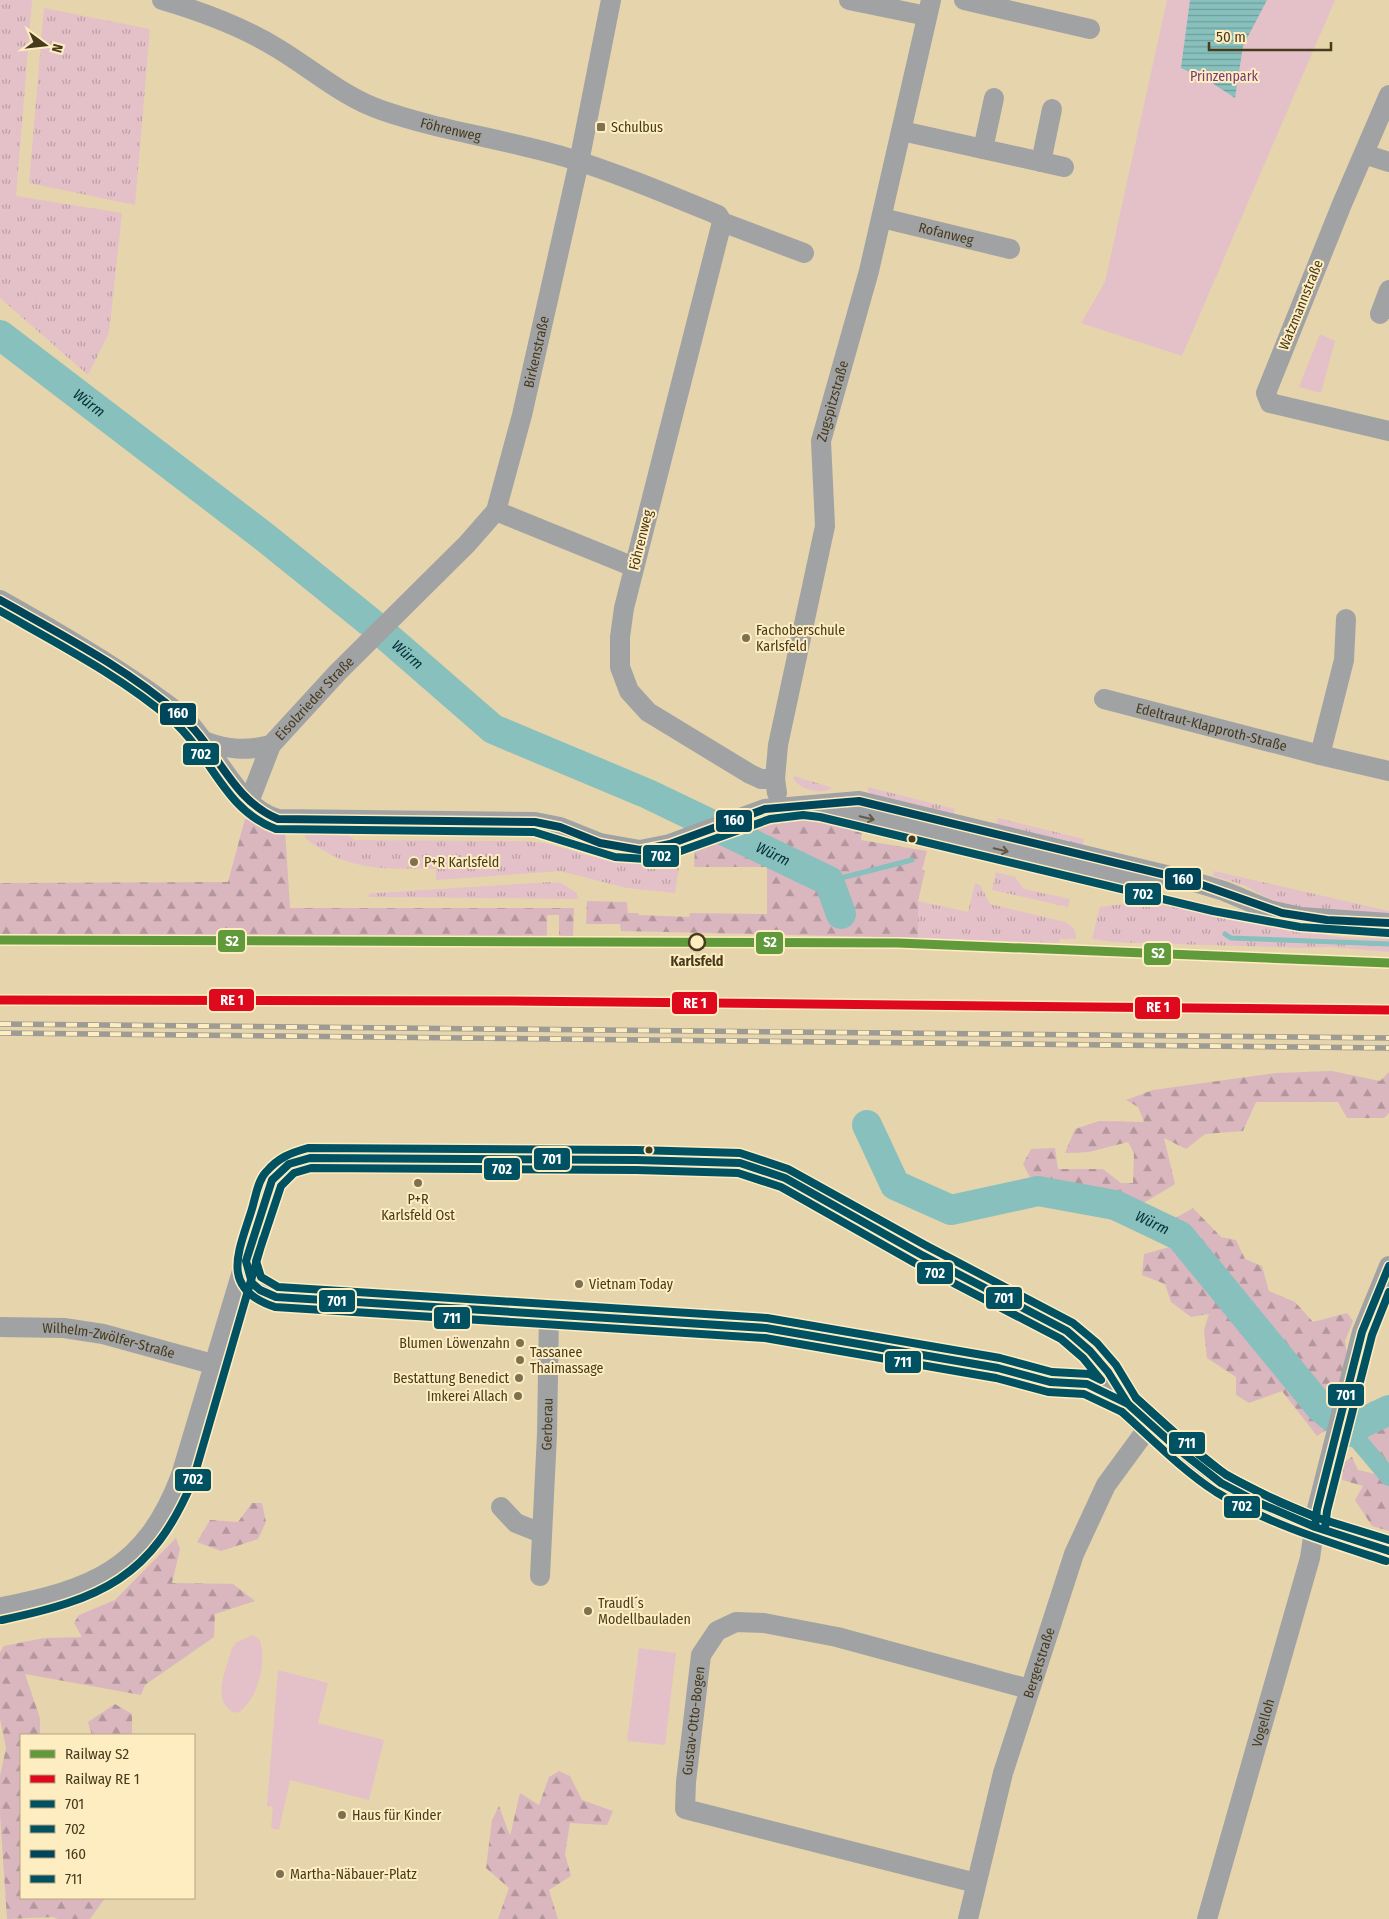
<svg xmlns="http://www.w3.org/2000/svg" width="1389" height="1919" font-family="'Fira Sans Condensed',sans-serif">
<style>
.grass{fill:url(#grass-tufts)}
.forest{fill:url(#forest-firs)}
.park{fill:#e4c1c9}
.water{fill:url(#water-rules)}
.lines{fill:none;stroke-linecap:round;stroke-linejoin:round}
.stream{stroke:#87c0bd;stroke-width:5}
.canal{stroke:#87c0bd;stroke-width:18}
.river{stroke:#87c0bd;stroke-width:30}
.minor{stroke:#a1a2a4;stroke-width:20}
.tertiary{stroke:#a1a2a4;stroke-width:25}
.rail-casing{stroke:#9e9b93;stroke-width:5.5}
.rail{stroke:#ffedc2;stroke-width:4;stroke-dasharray:11;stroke-linecap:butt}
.bus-1-casing{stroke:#ffedc2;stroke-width:11}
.bus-2-casing{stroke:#ffedc2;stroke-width:11}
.bus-3-casing{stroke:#ffedc2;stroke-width:11}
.bus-4-casing{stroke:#ffedc2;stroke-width:11}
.bus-1{stroke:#005262;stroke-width:8}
.bus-2{stroke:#005262;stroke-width:8}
.bus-3{stroke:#00465a;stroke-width:8}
.bus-4{stroke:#005262;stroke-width:8}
.rail-1-casing{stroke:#ffedc2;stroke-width:12}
.rail-2-casing{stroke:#ffedc2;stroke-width:12}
.rail-1{stroke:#619a3a;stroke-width:9}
.rail-2{stroke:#df091d;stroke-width:9}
.oneway{stroke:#625a46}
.poi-dot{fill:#7e714f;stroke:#ffedc2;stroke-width:2}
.bus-dot{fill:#473b1d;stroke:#ffedc2;stroke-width:2}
.stop-dot{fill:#ffedc2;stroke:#473b1d;stroke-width:2.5}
.labels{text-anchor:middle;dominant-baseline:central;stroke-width:4;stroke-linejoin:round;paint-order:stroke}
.park-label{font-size:14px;fill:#773b76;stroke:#ffedc2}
.poi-label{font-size:14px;fill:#473b1d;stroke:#ffedc2;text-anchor:start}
.street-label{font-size:14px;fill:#473b1d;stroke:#ffedc2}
.stop-label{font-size:14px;font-weight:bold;fill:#473b1d;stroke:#ffedc2}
.water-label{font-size:15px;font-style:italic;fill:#033036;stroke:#ffedc2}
.line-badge{stroke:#ffedc2;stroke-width:2}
.badge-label{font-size:14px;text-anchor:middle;font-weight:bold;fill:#fff}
</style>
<defs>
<pattern id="grass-tufts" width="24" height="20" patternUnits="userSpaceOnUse" patternTransform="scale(1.25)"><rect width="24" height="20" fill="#e4c1c9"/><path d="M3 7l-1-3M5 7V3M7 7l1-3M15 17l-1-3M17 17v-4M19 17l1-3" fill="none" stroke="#bb9ea3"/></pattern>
<pattern id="forest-firs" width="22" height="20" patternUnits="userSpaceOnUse" patternTransform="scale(1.25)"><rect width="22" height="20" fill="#dab7bf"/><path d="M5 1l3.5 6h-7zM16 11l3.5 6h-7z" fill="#b3969b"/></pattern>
<pattern id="water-rules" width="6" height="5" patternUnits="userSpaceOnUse" patternTransform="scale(1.25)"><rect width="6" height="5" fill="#87c0bd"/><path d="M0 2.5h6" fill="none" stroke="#709d99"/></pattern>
</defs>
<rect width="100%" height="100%" fill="#e5d4ac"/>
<path class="grass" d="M0,0h32l-16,196 106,17 -13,120 -21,42 -88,-77z
M44,8l106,21 -15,176 -106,-22z
M794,776l39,12c-13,7 -30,3 -40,-9z
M868,787l87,22 -3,14 -10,-12 -49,-12 -11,7 -14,-15z
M998,818l86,21 -3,15 -6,-2 -6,-11 -55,-13 -11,7 -9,-2z
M335,824l19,16 174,1 21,3 52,15 32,3 6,-5 37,-4 3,14 -4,26 -48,-5 -67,-17 -124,9v-11c-53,-1 -86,4 -131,-31v-10z
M1214,871l175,40v4l-80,-6 -36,-8 -29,-16 -31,-9z
M996,872l19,5 9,12 46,10 -2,8 -76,-17z
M551,882l10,1 16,10 1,6 -209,-2v-3l8,-1z
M975,883l5,2 10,19 75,18c8,4 11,7 11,17h-16l-1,4 -141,-5v-37l50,11z
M1149,901l27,5 12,-3 59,18 47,10 55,7 40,1v13l-59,-5 -28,1 -190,-6 -20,-3 8,-32z"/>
<path class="forest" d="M245,819l40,10 5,79h284l-1,29h-14v-22h-12v22l-547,-2v-52l228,-1z
M795,819l14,1 53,13 -1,7 66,11 -5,19 3,1 -7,30v37l-297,-7 -1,-7h-34l1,-23 40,1 1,11h10l1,2 50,2 1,-4 77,1v-47h-73l1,-18 72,-26z
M1332,1071l48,10 9,-9v41l-5,5h-37l-9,-16h-82l-13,29 -38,3 -19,15 -22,-11 11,46 -61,37 -13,-5 4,-22 -54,-6 -20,-9 -8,-15 8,-15 24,-1 3,21h45l18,14h12l1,-30 -6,-11 -39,10 -24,1 10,-24 24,-8 45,1 -6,-15 -12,-7 27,-10 123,-17z
M1193,1208l28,29 15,3 9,19 17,7 7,25 26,11 18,20 34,-9 6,8 -8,20 4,27 -22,35 2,25 -12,8 -35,-45 -33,12 -13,-8v-18l-29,-19 -3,-28 5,-16 -18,3 -20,-15 -6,-18 -23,-9 2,-21 33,-9 -7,-24z
M1387,1398l2,3v130l-17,-5 -17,-26 8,-14 -21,-6 1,-17 9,-6 6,13 21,5 -11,-18 -1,-23 10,-12 -8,-20z
M252,1503h10l4,19 -8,17 -37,12 -24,-9 13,-22 28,2z
M176,1538l4,11 -8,34 61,1 22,17 -40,13 -1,23 -69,48 -4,10 -116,-21 15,44v17h-19v163h84l-15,21h-33l-3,-2 -47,2 -7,-105v-38l6,-28 -6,-29v-67l4,-6 40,-8 38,-1 -8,-14 5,-8 36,-15z
M115,1704l17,10v21h-40l-4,-13z
M559,1771l11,5 12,24 31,11 -6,14 -37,-2 -5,31 6,22 -22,14 9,29h-60l11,-31 -23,-20 6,-48 7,-14 11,30 10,-43 19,12 10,-28z"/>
<path class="park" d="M1167,0h168l-153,356 -101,-33 24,-41z
M1320,334l15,7 -14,52 -22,-6z
M253,1635l7,5c7,24 -2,58 -22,73l-6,-1c-21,-14 -5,-44 0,-64l5,-6z
M639,1648l37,5 -11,92 -38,-4z
M278,1670l50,13 -10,40 66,17 -15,60 -79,-20 -11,50 -8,-2 2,-21 -6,-1z"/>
<path class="water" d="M1190,0h77l-24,46 -8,52 -26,-17 -28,-13z"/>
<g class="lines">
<path class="stream" d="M829,881l83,-21
M1225,934l6,4 158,6"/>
<path class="canal" d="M1351,1432l38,45"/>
<g class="river">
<path id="s1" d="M0,335l262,200 108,87 123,107 155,65 181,87 12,33"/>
<path id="s2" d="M867,1125l28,60 56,25 87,-19 77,14 65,31 140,171 31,25 11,-9 27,-13"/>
</g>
<g class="minor">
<path id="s3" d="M162,0c41,12 79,26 115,48 35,21 66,49 104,62 60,21 124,29 184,47 52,16 102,37 153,58l4,7 -98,386 -4,29v30l9,24 19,21 102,62 11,5h14"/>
<path d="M849,0l78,16"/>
<path d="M964,0l126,29"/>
<path d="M1389,95l-47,109 -76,189 4,10 119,28"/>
<path d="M902,131l162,36"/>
<path d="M983,149l11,-51"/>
<path d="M1364,154l25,8"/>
<path d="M1041,162l11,-53"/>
<path id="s4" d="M882,218l128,31"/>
<path d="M722,222l82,31"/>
<path d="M1380,314l9,-24"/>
<path d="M496,511l138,56"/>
<path d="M0,600c50,28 100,57 147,90 14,10 30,20 42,33 27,29 50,86 89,96l257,3 25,5 40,16 40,7 30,-6 95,-35 94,-8 332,80 33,10 43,18"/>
<path d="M1346,619l-2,41 -24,95 69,16"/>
<path id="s5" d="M1104,699l216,56"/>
<path d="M204,741c24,9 42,10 67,4"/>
<path id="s6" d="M777,793l-2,-14 3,-34 47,-219 -4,-85 48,-170 62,-271"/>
<path id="s7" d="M249,802l22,-57 67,-73 129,-128 29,-33 26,-96 57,-253 32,-162"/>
<path d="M824,806l16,6 313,74"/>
<path d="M1255,907l46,10 88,6"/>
<path id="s8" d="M0,1327l64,1 39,6 113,31"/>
<path d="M501,1507l15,16 25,10"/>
<path id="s9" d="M540,1576l7,-142 2,-119"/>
<path id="s10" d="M976,1883l-291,-74 1,-27 15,-127 16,-24 19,-9 28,1 73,14 192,52"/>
<path id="s11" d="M968,1919l35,-146 71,-219 32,-69 44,-60"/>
<path id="s12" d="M1207,1919l103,-361 7,-49 45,-177 27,-66"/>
</g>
<path class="tertiary" d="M246,1261c4,21 11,28 30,36l490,31 232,40 52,14 37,2 40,19
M0,1610c93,-18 147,-38 183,-133l89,-297 17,-16 33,-7 418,6 45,15 135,76 147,77 23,20 18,21 20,32 50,45 43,34 18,11 76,33 74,24"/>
<g class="rail-casing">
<path id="rail" d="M0,1024l1389,14
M0,1033l1389,15"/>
</g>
<use href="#rail" class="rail"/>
<g class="bus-1-casing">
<path id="bus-1" d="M310,1158l326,2 104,3 45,15 135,76 147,77 23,20 18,21 20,32 -41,-20 -37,-2 -52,-14 -232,-40 -490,-31 -16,-7 -8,-7 -6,-22 26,-81 17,-16z
M1128,1404l50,45 43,34
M1221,1483l38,20
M1221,1483l38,20
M1259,1503l56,24
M1259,1503l56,24
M1315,1527l2,-18 45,-177 27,-66
M1315,1527l74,24"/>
</g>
<g class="bus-2-casing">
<path id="bus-2" d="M0,611c58,33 122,66 173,110 38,34 51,89 103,108l258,3 81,25 31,2 29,-6 95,-34 33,-4 17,2 393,94 87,16 88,6
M311,1168l325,2 102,3 43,14 134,76 146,76 22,19 18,22 -12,-6 -37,-2 -52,-14 -233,-40 -489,-31 -17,-10 -5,-16 25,-75 13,-13z
M1136,1398c29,26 58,56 91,77 29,17 60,30 91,43
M1122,1412c30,27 60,58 94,80 52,32 112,50 170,69
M1325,1528l2,-17 45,-176 17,-43
M2,1620c99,-21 150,-42 191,-140l70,-241"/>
</g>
<g class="bus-3-casing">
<path id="bus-3" d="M0,600c60,34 128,69 180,115 37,32 50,84 98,104l257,3 25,5 40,16 40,7 30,-6 95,-35 94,-8 332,80 91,32 45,7 62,3"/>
</g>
<g class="bus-4-casing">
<path id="bus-4" d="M1122,1412l-38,-18 -36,-2 -52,-14 -231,-40 -490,-31c-55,-18 -37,-54 -24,-95 4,-11 6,-31 15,-40 12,-14 24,-19 42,-24l328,2 104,3 48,16 137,76 148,78 24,20 19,22 20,33 48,43 42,34 53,27 39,16 71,22"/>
</g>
<use href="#bus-1" class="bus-1"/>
<use href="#bus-2" class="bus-2"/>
<use href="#bus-3" class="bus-3"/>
<use href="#bus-4" class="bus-4"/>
<g class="rail-1-casing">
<path id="rail-1" d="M0,940l898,3 491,20"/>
</g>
<g class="rail-2-casing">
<path id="rail-2" d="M0,1000l511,1 878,9"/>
</g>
<use href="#rail-1" class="rail-1"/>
<use href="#rail-2" class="rail-2"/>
</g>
<defs><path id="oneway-shaft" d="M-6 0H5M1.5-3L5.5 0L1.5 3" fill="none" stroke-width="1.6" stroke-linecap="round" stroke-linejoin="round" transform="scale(1.25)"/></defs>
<g class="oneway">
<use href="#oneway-shaft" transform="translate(867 818) rotate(13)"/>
<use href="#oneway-shaft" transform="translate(1001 850) rotate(13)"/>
</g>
<g class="poi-dot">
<rect x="596" y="122" width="10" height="10" rx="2.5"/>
<circle cx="746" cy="638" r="5"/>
<circle cx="414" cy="862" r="5"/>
<circle cx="418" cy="1183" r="5"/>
<circle cx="579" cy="1284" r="5"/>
<circle cx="520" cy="1343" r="5"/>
<circle cx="520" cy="1360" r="5"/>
<circle cx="519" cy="1378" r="5"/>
<circle cx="518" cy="1396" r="5"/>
<circle cx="588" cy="1611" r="5"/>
<circle cx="342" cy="1815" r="5"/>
<circle cx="280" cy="1874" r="5"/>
</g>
<g class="bus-dot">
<circle cx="912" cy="839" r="4.5"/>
<circle cx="649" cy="1150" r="4.5"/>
</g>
<circle class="stop-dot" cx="697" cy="942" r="8"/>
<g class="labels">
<g class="park-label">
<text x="1224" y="76">Prinzenpark</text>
</g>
<g class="poi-label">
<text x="611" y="127">Schulbus</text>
<text x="756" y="630">Fachoberschule<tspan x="756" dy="16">Karlsfeld</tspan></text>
<text x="424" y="862">P+R Karlsfeld</text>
<text x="418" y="1199" text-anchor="middle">P+R<tspan x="418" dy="16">Karlsfeld Ost</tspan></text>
<text x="589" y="1284">Vietnam Today</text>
<text x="510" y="1343" text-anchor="end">Blumen Löwenzahn</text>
<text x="530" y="1352">Tassanee<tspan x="530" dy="16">Thaimassage</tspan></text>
<text x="509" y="1378" text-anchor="end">Bestattung Benedict</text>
<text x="508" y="1396" text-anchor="end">Imkerei Allach</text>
<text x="598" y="1603">Traudl´s<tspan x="598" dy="16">Modellbauladen</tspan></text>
<text x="352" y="1815">Haus für Kinder</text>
<text x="290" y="1874">Martha-Näbauer-Platz</text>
</g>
<g class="street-label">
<text stroke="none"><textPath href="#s3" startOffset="319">Föhrenweg</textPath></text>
<text stroke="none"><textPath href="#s4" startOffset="66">Rofanweg</textPath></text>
<text transform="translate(1301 305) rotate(-68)">Watzmannstraße</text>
<text stroke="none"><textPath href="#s7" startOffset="550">Birkenstraße</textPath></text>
<text stroke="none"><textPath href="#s6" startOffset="399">Zugspitzstraße</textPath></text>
<text transform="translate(641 540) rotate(-76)">Föhrenweg</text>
<text stroke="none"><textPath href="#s7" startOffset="125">Eisolzrieder Straße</textPath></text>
<text stroke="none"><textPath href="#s5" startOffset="111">Edeltraut-Klapproth-Straße</textPath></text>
<text stroke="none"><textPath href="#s8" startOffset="110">Wilhelm-Zwölfer-Straße</textPath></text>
<text stroke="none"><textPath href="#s9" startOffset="152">Gerberau</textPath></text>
<text stroke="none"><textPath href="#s11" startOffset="266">Bergetstraße</textPath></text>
<text stroke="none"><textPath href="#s10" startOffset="389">Gustav-Otto-Bogen</textPath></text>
<text stroke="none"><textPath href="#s12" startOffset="204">Vogelloh</textPath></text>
</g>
<g class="stop-label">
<text x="697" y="961">Karlsfeld</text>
</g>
<g class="water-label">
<text stroke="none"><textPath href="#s1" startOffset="112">Würm</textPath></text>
<text stroke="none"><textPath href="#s1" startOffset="518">Würm</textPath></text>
<text stroke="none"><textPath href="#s1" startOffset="938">Würm</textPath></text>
<text stroke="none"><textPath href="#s2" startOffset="336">Würm</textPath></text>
</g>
</g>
<g class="line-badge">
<rect x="159" y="702" width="38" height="24" rx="5" fill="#00465a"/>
<rect x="182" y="742" width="38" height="24" rx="5" fill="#005262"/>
<rect x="715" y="809" width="38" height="24" rx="5" fill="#00465a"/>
<rect x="642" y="844" width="38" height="24" rx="5" fill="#005262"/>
<rect x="1164" y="867" width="38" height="24" rx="5" fill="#00465a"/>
<rect x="1124" y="882" width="38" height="24" rx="5" fill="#005262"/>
<rect x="217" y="929" width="29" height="24" rx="5" fill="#619a3a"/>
<rect x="755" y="931" width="29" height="24" rx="5" fill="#619a3a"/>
<rect x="1143" y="942" width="29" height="24" rx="5" fill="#619a3a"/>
<rect x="208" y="988" width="47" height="24" rx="5" fill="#df091d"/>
<rect x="671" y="991" width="47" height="24" rx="5" fill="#df091d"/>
<rect x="1134" y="996" width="47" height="24" rx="5" fill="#df091d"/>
<rect x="533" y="1147" width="38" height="24" rx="5" fill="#005262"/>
<rect x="483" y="1157" width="38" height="24" rx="5" fill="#005262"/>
<rect x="916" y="1261" width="38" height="24" rx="5" fill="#005262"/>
<rect x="985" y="1286" width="38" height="24" rx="5" fill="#005262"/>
<rect x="318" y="1289" width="38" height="24" rx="5" fill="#005262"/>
<rect x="433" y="1306" width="38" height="24" rx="5" fill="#005262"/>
<rect x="884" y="1350" width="38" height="24" rx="5" fill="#005262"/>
<rect x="1327" y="1383" width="38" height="24" rx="5" fill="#005262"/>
<rect x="1168" y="1431" width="38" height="24" rx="5" fill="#005262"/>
<rect x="174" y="1468" width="38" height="24" rx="5" fill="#005262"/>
<rect x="1223" y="1495" width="38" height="24" rx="5" fill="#005262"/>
</g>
<g class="badge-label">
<text x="178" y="718">160</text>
<text x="201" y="759">702</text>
<text x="734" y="825">160</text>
<text x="661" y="861">702</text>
<text x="1183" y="884">160</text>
<text x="1143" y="899">702</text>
<text x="232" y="946">S2</text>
<text x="770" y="947">S2</text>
<text x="1158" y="958">S2</text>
<text x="232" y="1005">RE 1</text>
<text x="695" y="1008">RE 1</text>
<text x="1158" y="1012">RE 1</text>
<text x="552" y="1164">701</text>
<text x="502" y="1174">702</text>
<text x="935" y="1278">702</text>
<text x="1004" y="1303">701</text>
<text x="337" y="1306">701</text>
<text x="452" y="1323">711</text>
<text x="903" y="1367">711</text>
<text x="1346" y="1400">701</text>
<text x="1187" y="1448">711</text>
<text x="193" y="1484">702</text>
<text x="1242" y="1511">702</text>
</g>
<rect x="20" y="1734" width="175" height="165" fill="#ffedc2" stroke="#b5a680"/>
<rect x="30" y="1750" width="25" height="8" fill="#619a3a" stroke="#b5a680"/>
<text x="65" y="1759" font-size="15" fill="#473b1d">Railway S2</text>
<rect x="30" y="1775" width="25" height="8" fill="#df091d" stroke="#b5a680"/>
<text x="65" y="1784" font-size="15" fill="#473b1d">Railway RE 1</text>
<rect x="30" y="1800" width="25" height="8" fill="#005262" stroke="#b5a680"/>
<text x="65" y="1809" font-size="15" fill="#473b1d">701</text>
<rect x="30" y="1825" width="25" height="8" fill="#005262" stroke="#b5a680"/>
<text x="65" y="1834" font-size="15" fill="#473b1d">702</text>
<rect x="30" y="1850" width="25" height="8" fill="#00465a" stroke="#b5a680"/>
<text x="65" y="1859" font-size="15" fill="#473b1d">160</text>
<rect x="30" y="1875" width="25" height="8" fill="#005262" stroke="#b5a680"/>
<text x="65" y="1884" font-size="15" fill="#473b1d">711</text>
<g transform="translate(45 45) rotate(105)" stroke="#ffedc2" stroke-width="4" paint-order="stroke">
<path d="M0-4L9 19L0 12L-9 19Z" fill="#473b1d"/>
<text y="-8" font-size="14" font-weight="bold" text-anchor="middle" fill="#473b1d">N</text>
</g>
<path d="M1209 42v8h122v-8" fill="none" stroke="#473b1d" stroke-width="2.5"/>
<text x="1216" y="42" font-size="15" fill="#473b1d" stroke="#ffedc2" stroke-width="4" paint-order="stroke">50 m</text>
</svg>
